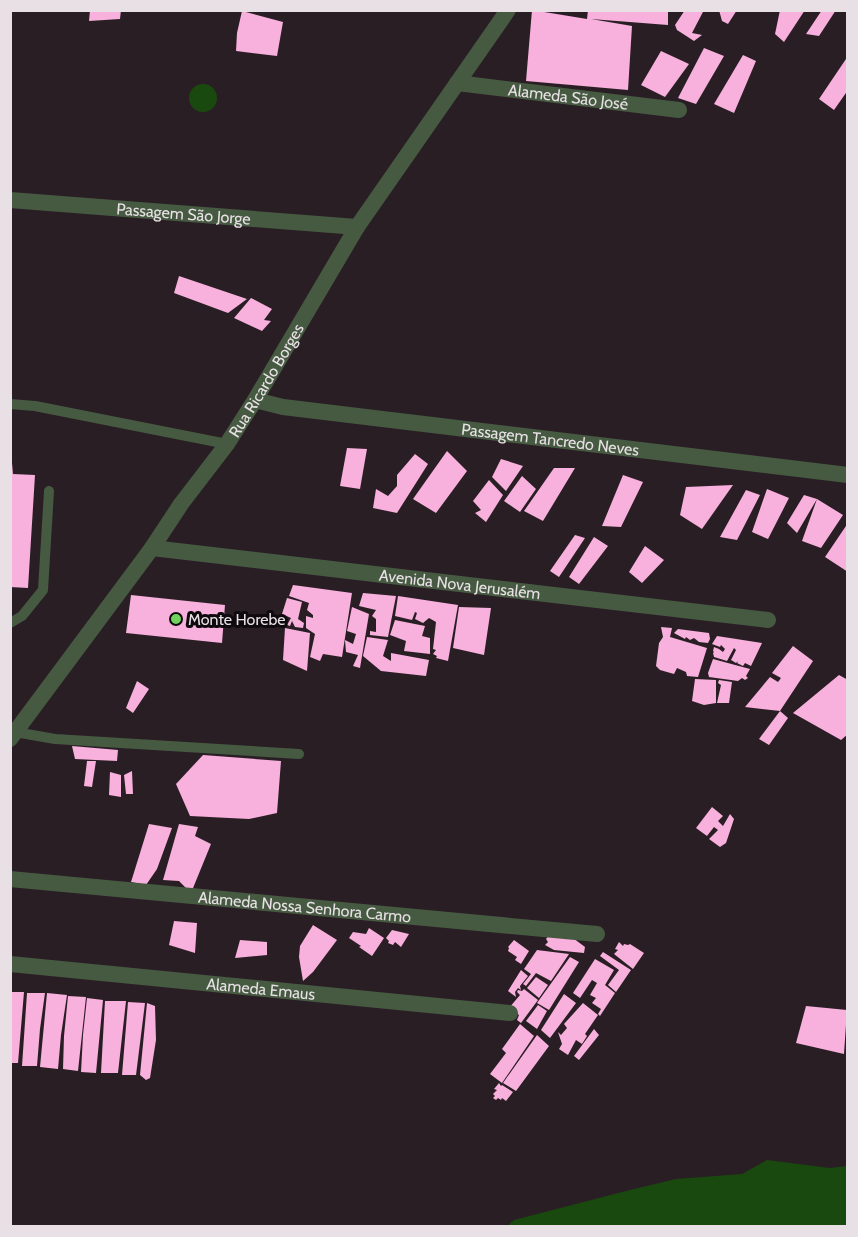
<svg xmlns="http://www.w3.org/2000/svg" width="858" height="1237" font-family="Cabin,sans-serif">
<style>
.water{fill:#19490e}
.building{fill:#f8b0dc}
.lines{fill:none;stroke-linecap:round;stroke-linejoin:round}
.service{stroke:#465a42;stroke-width:10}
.minor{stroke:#465a42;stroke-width:16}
.tertiary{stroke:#465a42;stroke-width:16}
.poi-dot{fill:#71d25e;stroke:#0f0a0d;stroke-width:2}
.labels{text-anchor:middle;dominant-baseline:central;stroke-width:6;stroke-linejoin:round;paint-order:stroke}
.street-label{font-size:16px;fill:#e8e0e5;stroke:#0f0a0d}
.poi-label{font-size:16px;fill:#e8e0e5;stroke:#0f0a0d;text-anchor:start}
</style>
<rect width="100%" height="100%" fill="#2a1e25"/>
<path class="water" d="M189 98a14 14 0 1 1 28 0a14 14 0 1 1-28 0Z
M767,1160l63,8 17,-2v60h-340l7,-6 116,-30 46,-11 66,-5z"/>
<path class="building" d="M90,10h31l-1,9 -31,2z
M532,10l55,9 1,-9h80v15l-77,-6 41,7 -4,64 -102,-9z
M685,10h19l-12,23 10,2 -8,6 -17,-11 -2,-5z
M719,10h18l-9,14 -6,-3z
M780,10h25l-21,32 -9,-8z
M822,10h14l-17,26 -13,-2z
M242,11l41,11 -6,34 -41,-5 1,-18z
M704,48l20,8 -28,48 -18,-6z
M661,51l28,13 -24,33 -24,-12z
M743,55l13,6 -22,52 -20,-9z
M848,56v34l-14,20 -15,-11z
M179,276l68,23 -19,14 -54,-20z
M251,298l21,11 -8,11 7,1 -9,10 -28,-13z
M347,448l20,1 -7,40 -20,-3z
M447,451l20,20 -31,42 -23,-14z
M415,454l13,10 -31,49 -24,-5 3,-19 12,7 9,-10v-11z
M501,459l22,7 -17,25 -14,-14z
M10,463h2l1,11 22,1 -7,113 -18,-1z
M554,468h21l-32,53 -19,-10z
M623,475l20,7 -22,45 -19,-1z
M522,476l14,13 -16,23 -16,-11z
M489,480l14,15 -17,27 -11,-9 6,-3 -8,-9z
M733,485l-31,44 -22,-14 6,-28z
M767,489l22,9 -21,41 -16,-7z
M746,490l14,5 -23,45 -17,-3z
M804,495l13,4 26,16 -22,33 -19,-7 15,-42 -20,34 -10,-10z
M848,523v49l-23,-15z
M575,535l10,3 -26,39 -9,-6z
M594,537l14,9 -29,38 -10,-7z
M645,546l19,14 -22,23 -13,-11z
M293,585l59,8 -10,64 -19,-3 -3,7 -10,-4 5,-23 -9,-6v-12l7,2v-3l-6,-5 2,-7 -20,-7z
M363,593l33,3 -8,41 -18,-2v-4l6,1v-13l-4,-3 4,-6 -17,-4z
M131,595l94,10 -3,38 -96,-10z
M398,596l60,9 -10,56 -12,-3 1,-2 -4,-2 3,-4 -3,-1 3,-27 -7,-4 -6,5 -8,-4 2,-6 -2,-1 -3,8 -17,-4z
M287,598l15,4 -4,17 6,4 -1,5 -8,-1 -3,-6 -2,5 -3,-1 4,-7 -9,-4z
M352,607l17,7 -9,54 -7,-2 5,-11 -12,-3 -1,-12 8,4 3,-10 -9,-3z
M459,607l32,1 -7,47 -31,-7z
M395,620l30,6 -3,10 8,2v16l-26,-3 2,-10 -16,-6z
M661,627l11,1 -2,9 37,11 -9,29 -11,-1 -1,-4 -9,-4 -3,6 -14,-4 -4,-4 3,-23 4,-6z
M285,628l25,5 -3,38 -24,-11z
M678,629l31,4 1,6 -2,4 -9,-1 -5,-4 -4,2 -4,-3 -1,2 -11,-6z
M717,636l45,7 -11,23 -6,-3 -2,3 -6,-3 1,-2 -2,2 -5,-3 5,-10 -2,-2 -7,13 -13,-4 -1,-4 1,-1 -1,-1 1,-4 5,2 4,3 2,-3 -4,-4 -1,2 -8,-3z
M367,637l21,3 -5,16 8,5v-8l38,7 -3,16 -45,-5 -18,-15z
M793,646l20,15 -33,50 -35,-4 25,-30 8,5 3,-4 -9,-5z
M713,659l37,10 -4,7 2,2 -3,2 -3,-2 -4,3 -29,-4 -1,-4z
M839,675l9,5v54l-7,6 -48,-27z
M695,679l21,1v23l-12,2 -12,-4z
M719,680l13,2 -3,21h-12l4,-18 -3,-2z
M137,681l12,8 -16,24 -7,-5z
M780,711l8,7 -19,27 -10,-6z
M72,746l46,4 -1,11 -42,-2z
M203,755l78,6 -4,52 -28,6 -59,-3 -14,-32z
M87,761h9l-4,26 -8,-1z
M132,771l1,23h-7l-2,-19z
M110,772l11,3v22l-12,-2z
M712,807l11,9 -5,5 5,5 7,-12 4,5 -8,24 -6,4 -11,-8 9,-9 -4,-3 -7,9 -11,-8z
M149,824l23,4 -15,41 -11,16 -15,-3z
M179,824l19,3 -3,9 16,8 -20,49 -12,-12 -16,-1z
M174,921l23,2 -2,30 -26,-8z
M313,925l24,15 -24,32 -10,9 -4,-24 1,-11z
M369,928l15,10 -12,18 -13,-9 2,-1 -12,-8 4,-6 13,2z
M392,930l17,4 -8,13 -6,-5 -2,3 -5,-2 1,-2 -3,-3z
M553,930l12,2 20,15 -1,6 -30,-3 -9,-5 3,-3 -2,-3z
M240,940l27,2v13l-32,3z
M514,940l15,11 -8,13 -6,-4 2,-3 -9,-6 1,-3 -1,-1z
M619,942l4,4 1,-2 4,1 2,-1 14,9 -11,16 -19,-15 4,-4 -3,-1z
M537,950l32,4 -18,27 -15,-8 -10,13 -3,-2 8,-10 -7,-5z
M603,952l28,18 -15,22 -8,-7 11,-15 -19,-14z
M570,957l9,5 -30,48 -12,-7z
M595,959l19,11 -9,15 10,8 -15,23 -2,-2 3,-5 -9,-6 4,-5 -6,-3 7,-12 -5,-3 -12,18 -7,-5z
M521,970l7,6 -8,10 1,4 -3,-2 -3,4 1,5 -8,-6z
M536,977l12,8 -9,13 -12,-10z
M524,989l14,11 -17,23 -4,-3 2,-5 -10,-7 11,-13 -3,-3 1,-2 4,1z
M10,992h14l-6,71h-8z
M27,993h18l-5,36 -3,37h-15z
M47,993l20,2 -6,40 -3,34 -18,-2z
M564,994l12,9 -26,35 -9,-8z
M68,996l18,1 -8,74 -15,-2 1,-33z
M87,998l16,2 -7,73 -15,-1 2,-37z
M105,1001h21l-8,72h-17z
M128,1002l17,1 -9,72h-14z
M147,1003l8,3 1,34 -6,38 -4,2 -6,-5z
M583,1003l15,12 -13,19 2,2 -5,8 -6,-4 -8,15 -9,-6 3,-5 -4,-12 3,3 6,-7 -3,-4z
M538,1005l9,6 -10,18 -11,-8z
M806,1006l41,4 -3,44 -48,-11z
M520,1024l14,12 -32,47 -12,-9 16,-21 -4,-4z
M594,1029l5,6 -20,25 -5,-4z
M537,1035l12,11 -33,45 -13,-8z
M499,1083l2,3 1,-1 11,7 -7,9 -4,-3 -1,2 -3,-2 -2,2 -3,-2 2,-2 -2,-2 4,-4 -3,-1z"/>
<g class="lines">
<path class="service" d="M10,404l25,2 192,38
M10,623l12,-7 21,-26 6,-99
M15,732l40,7 244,15"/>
<g class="minor">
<path id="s1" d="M457,83l222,27"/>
<path id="s2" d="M10,200l347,27"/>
<path id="s3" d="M255,400l28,7 565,68"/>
<path id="s4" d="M152,548l616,72"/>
<path id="s5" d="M10,879l587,55"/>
<path id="s6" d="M10,964l500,49"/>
</g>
<path class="tertiary" id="s7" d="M10,739l142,-191 29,-44 46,-60 28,-44 102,-173 151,-217"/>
</g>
<circle class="poi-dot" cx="176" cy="619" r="6"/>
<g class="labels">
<g class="street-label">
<text stroke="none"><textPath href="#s1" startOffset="112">Alameda São José</textPath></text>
<text stroke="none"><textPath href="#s2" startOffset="174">Passagem São Jorge</textPath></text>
<text stroke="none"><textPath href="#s7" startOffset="441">Rua Ricardo Borges</textPath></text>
<text stroke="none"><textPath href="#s3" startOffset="298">Passagem Tancredo Neves</textPath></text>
<text stroke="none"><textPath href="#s4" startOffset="310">Avenida Nova Jerusalém</textPath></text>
<text stroke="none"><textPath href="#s5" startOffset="296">Alameda Nossa Senhora Carmo</textPath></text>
<text stroke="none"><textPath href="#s6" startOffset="252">Alameda Emaus</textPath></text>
</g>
<g class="poi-label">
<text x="188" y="619">Monte Horebe</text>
</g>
</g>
<rect width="858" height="1237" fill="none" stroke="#e8e0e5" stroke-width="24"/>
</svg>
